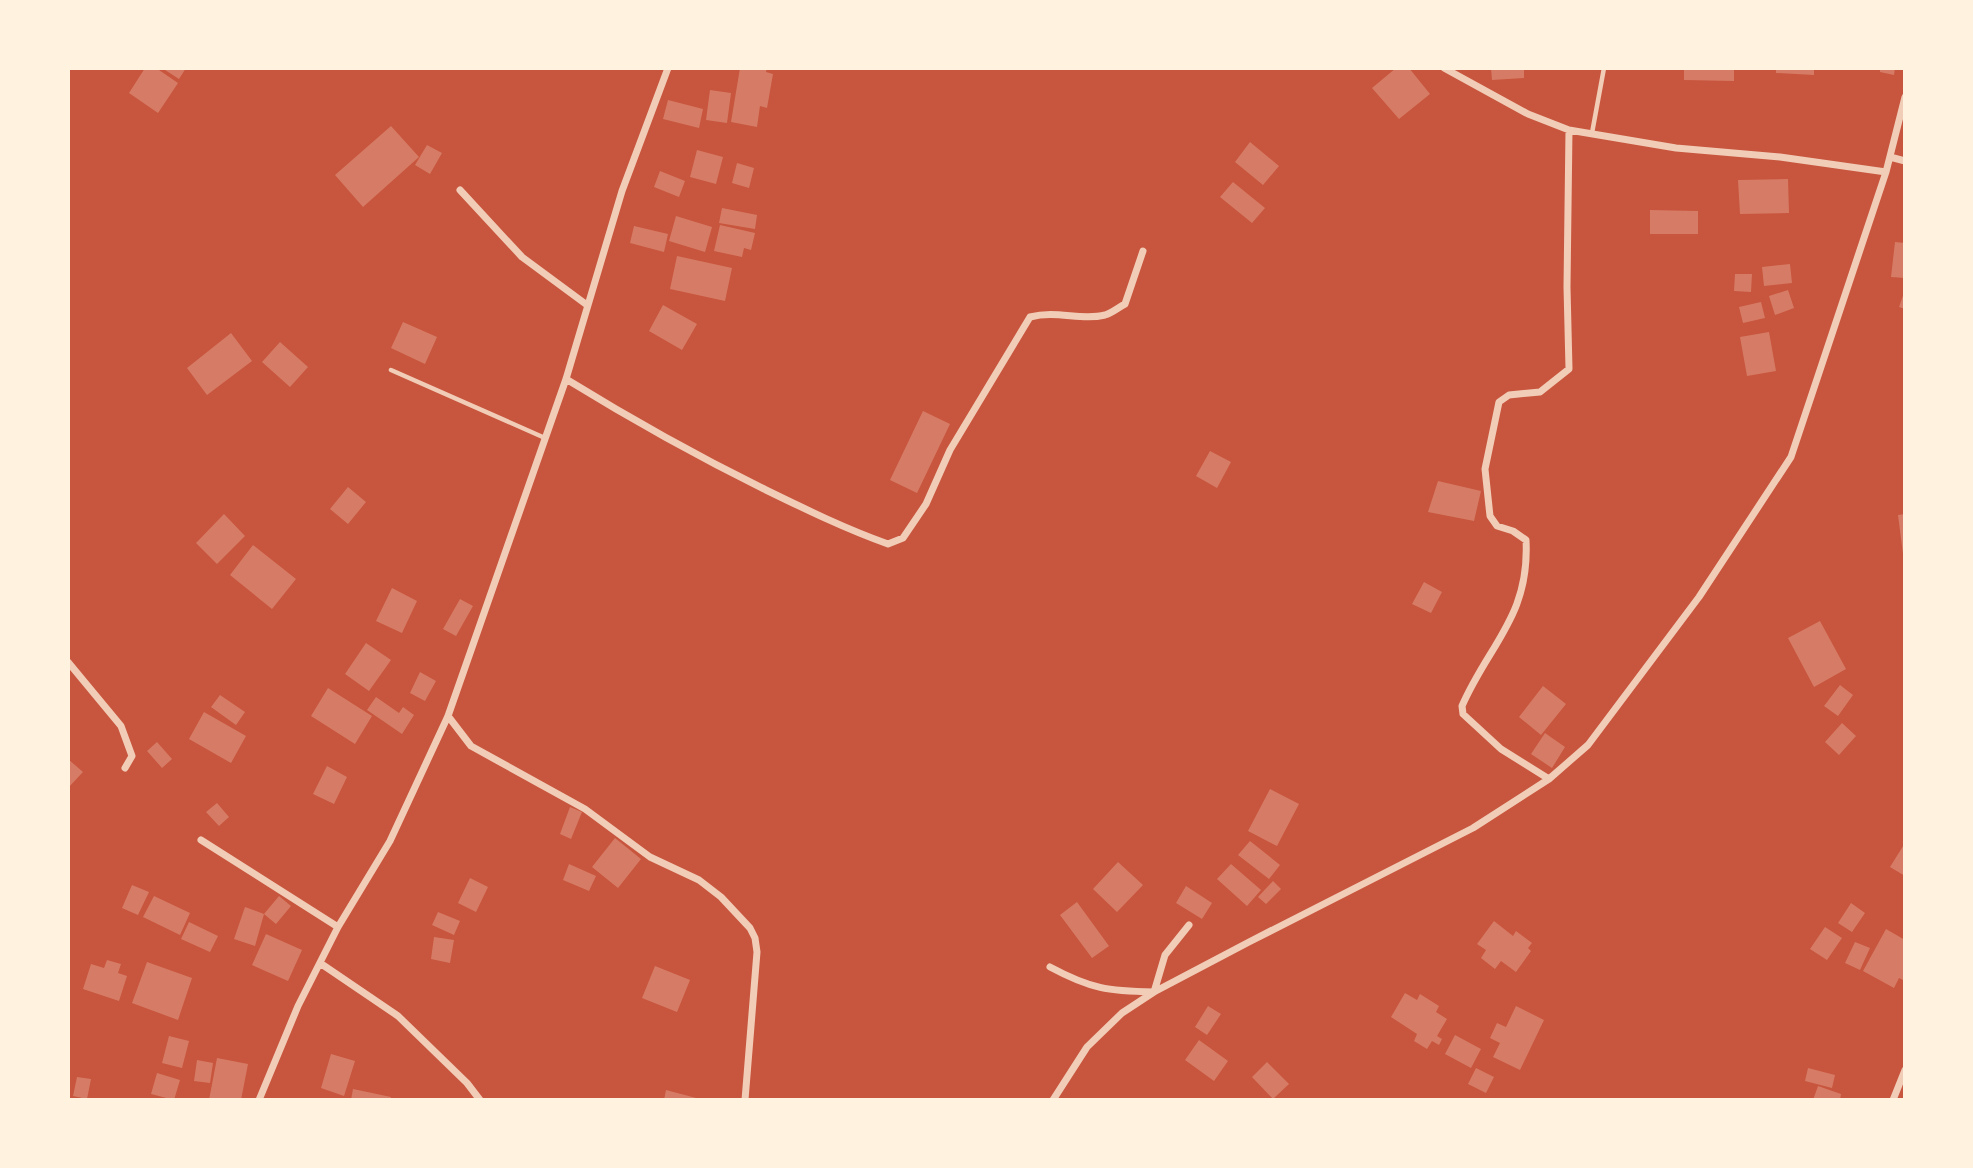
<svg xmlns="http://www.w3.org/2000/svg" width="1973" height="1168" font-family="'Sofia Sans Condensed',sans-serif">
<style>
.building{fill:#d67c66}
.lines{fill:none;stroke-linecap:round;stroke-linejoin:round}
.service{stroke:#f1ccb7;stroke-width:4.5}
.minor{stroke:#f1ccb7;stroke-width:7}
</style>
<rect width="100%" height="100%" fill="#c8553d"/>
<path class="building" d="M145,68h11l22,15 -20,30 -29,-20z
M162,68h24l-7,11z
M740,68h27l-1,4 7,2 -6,34 -7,-2 -3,21 -26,-5z
M1396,68h13l21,26 -31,25 -27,-31z
M1491,68h33v10l-32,2z
M1684,68h50v13l-50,-1z
M1776,68h38v7l-38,-2z
M1880,68h15l-1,7 -14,-3z
M710,90l21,3 -4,30 -21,-3z
M668,100l35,9 -4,19 -36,-9z
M391,126l28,31 -56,50 -28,-32z
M1250,142l29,24 -16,19 -28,-23z
M427,145l15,8 -12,21 -15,-9z
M697,150l26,7 -7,27 -26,-7z
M737,163l17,5 -5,20 -17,-5z
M660,171l25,10 -6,16 -25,-10z
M1788,179l1,34 -49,1 -2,-34z
M1233,182l32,26 -13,15 -32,-26z
M722,208l35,7 -2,14 -36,-6z
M1650,210l48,1v23h-48z
M676,216l36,11 -7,25 -36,-11z
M720,225l35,8 -4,17 -7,-2 -2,9 -28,-6z
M634,226l34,8 -4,18 -34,-9z
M1895,242l10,1v35l-14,-1z
M677,256l55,12 -7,33 -55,-12z
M1790,264l2,19 -28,3 -2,-19z
M1735,274h17l-1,18 -17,-1z
M1788,290l6,18 -19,7 -6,-19z
M1905,290v19l-6,-2z
M1761,302l4,16 -22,5 -4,-16z
M663,305l34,19 -15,26 -33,-19z
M403,322l34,15 -12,27 -34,-16z
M1769,332l7,39 -29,5 -7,-39z
M231,333l21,28 -45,34 -20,-27z
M280,342l28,25 -18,20 -28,-25z
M923,411l27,13 -33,69 -27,-13z
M1210,451l21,11 -14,26 -21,-12z
M1438,481l43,10 -7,30 -46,-9z
M348,487l18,15 -18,22 -18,-15z
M224,514l21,22 -28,28 -21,-21z
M1905,514v40h-2l-5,-39z
M253,545l43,34 -24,30 -42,-34z
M1424,582l18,10 -11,21 -19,-9z
M392,588l25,13 -15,32 -26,-12z
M460,599l13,7 -17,30 -13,-7z
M1820,621l26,48 -32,18 -26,-49z
M366,643l25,17 -22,31 -24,-17z
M420,672l16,9 -11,20 -15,-8z
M1840,685l13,10 -15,21 -14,-10z
M1543,686l23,18 -25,31 -22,-18z
M328,688l44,28 -17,28 -44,-28z
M220,695l25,17 -9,13 -25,-18z
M376,697l23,16 4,-6 11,8 -12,19 -35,-24z
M204,712l42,24 -15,27 -42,-24z
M1842,723l14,13 -17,19 -14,-13z
M1545,733l20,14 -13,21 -21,-14z
M157,742l15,17 -10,9 -15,-17z
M68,759l15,13 -15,16z
M327,766l20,11 -13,27 -21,-10z
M1270,789l29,15 -22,42 -29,-15z
M217,803l12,14 -10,9 -13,-14z
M570,807l12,5 -11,27 -11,-5z
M615,838l26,21 -23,29 -26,-21z
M1250,841l30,24 -11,14 -31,-24z
M1905,843v33l-15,-9z
M1118,862l25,23 -26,27 -24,-23z
M569,864l27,12 -7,15 -26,-11z
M1231,864l30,26 -14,16 -30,-27z
M470,878l18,9 -12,25 -18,-9z
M1273,881l8,8 -15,15 -8,-7z
M132,885l17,7 -11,23 -16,-7z
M1186,886l26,17 -10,16 -26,-16z
M154,896l36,17 -10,22 -37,-18z
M279,896l12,10 -15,18 -12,-10z
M1077,902l32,44 -17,12 -32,-43z
M1851,903l14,10 -13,19 -14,-9z
M245,907l19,7 -9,32 -21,-7z
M438,912l22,9 -6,14 -22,-10z
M1494,921l19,15 3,-5 16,12 -4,5 3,3 -15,21 -15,-11 -6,8 -14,-11 5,-8 -9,-6z
M189,922l29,14 -8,16 -29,-13z
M1825,927l17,11 -15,22 -17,-11z
M1886,929l19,11v41l-6,-3 -5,10 -31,-17z
M266,934l36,16 -14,31 -36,-16z
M434,937l20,3 -4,23 -19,-4z
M1855,942l15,6 -10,22 -15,-7z
M107,960l14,4 -3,9 9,3 -8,25 -36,-12 8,-25 13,4z
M147,962l45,16 -14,42 -46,-17z
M655,966l35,14 -13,32 -35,-14z
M1405,993l12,7 3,-6 19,12 -3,6 11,7 -10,17 5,3 -3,6 -7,-4 -5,8 -13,-8 3,-7 -26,-17z
M1208,1006l13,8 -14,21 -12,-8z
M1516,1006l28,14 -24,50 -27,-13 7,-14 -10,-5 7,-15 9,4z
M1455,1035l26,14 -10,19 -26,-14z
M169,1036l20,5 -7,27 -20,-5z
M1199,1040l29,21 -14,20 -29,-21z
M331,1054l24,7 -11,35 -23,-8z
M217,1058l31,6 -7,36h-32z
M197,1060l16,3 -3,20 -16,-2z
M1267,1062l22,22 -16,15 -21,-22z
M1476,1068l18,9 -8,16 -18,-9z
M1808,1068l27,7 -3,13 -27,-7z
M157,1073l23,7 -6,20 -23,-6z
M77,1077l14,2 -4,20 -14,-3z
M1818,1086l23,8 -1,6h-27z
M353,1089l38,8 -1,3h-39z
M666,1090l34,9v1h-36z"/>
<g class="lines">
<path class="service" d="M1592,133l12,-65
M391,370l154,68"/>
<path class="minor" d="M1444,68l84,46 41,16 107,18 104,9 106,15
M1890,157l15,4
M460,190l62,67 65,48
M566,379c65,40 131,77 200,111 41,20 80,39 122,54l15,-6 23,-34 24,-54 80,-133c27,-7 51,4 75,-2 7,-2 14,-8 20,-11l18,-53
M68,662l53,64 11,30 -7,12
M448,716l23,30 114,63 65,48 49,23 22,17 29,31 5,10 2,14 -12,148
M1549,779l-48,-30 -38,-35 -1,-8c27,-62 68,-90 64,-166l-13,-9 -16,-5 -7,-10 -5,-47 14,-67 10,-7 31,-3 29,-23 -2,-82 2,-157
M201,840l137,87
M320,963l78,53 69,67 13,17
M1050,967c41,22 58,24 104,25l11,-37 24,-30
M259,1100l39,-94 40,-79 52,-86 58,-125 118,-337 56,-188 46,-123
M1053,1100l34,-53 35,-34 32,-21 95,-50 224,-114 76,-49 39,-34 111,-148 92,-140 95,-285 19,-75
M1893,1100l12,-30"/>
</g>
<rect width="1973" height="1168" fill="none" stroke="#fff3e0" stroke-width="140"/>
</svg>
